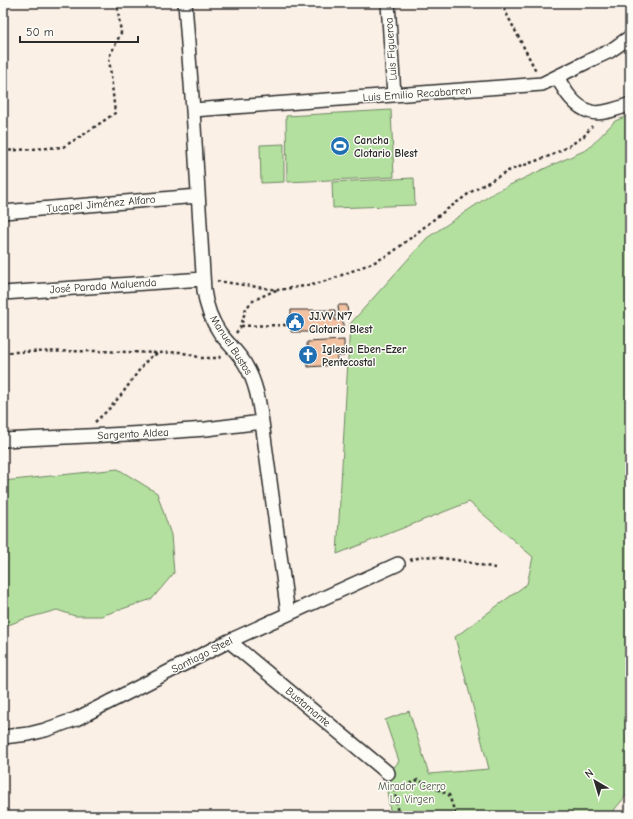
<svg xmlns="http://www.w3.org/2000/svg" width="633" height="819" font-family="'Comic Neue',sans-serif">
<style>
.green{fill:#b3e09e;stroke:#6f8664}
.building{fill:#f2c1a2;stroke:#2b2b2b}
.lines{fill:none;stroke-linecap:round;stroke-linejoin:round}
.minor-casing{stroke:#2b2b2b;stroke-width:16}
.path{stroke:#2b2b2b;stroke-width:2.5;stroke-dasharray:3 3;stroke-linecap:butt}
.minor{stroke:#fdfcf7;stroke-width:13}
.labels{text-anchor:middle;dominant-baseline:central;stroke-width:3;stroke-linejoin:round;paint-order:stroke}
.street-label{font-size:11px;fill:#2b2b2b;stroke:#fdfcf7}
.poi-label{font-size:11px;font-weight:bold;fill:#2b2b2b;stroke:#fdfcf7;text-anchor:start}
.park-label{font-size:11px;fill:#4d5848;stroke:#fdfcf7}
</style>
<rect width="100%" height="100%" fill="#fbf0e6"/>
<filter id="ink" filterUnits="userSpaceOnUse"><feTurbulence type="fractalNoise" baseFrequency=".025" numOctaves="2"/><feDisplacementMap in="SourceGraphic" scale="8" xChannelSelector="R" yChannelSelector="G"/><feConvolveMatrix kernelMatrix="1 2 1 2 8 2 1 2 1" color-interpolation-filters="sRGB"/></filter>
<g filter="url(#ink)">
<path class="green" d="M391,110l3,67 -107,5 -1,-66z
M630,115v676l-21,25h-218l-6,-37 14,-18 -14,-41 24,-9 20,63 60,-5 -34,-132 72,-53 6,-27 -64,-55 -132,52 13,-230 77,-86 68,-46 55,-26 38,-17 27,-28z
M284,144v38l-23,1 -1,-38z
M414,178l1,27 -82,3 -1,-26z
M118,469l39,24 14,42 3,38 -22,26 -51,17h-26l-18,-6 -33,9 -21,8v-146z"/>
<path class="building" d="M338,305h9l1,10h-9z
M291,310h44v10h8v12h-52z
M344,340v16h-7v9l-29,2 -1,-25z"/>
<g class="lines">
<g class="minor-casing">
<path id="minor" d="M185,3l8,107 11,180c2,16 7,30 16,43 8,11 18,19 25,31 11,18 14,37 17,58l26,192
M388,3l6,92
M557,77c8,14 17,30 34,35 9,3 30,-4 39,-8
M193,110l349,-26 55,-27 13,-6 20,-14
M3,212l195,-16
M3,293l200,-14
M3,440l146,-7 57,-4 56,-7
M229,641l159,132
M3,737l26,-3 16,-4 31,-11 153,-78 169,-77"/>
</g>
<path class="path" d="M501,3l35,68
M3,151l60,-4 23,-14 29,-20 -6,-56 12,-24 -4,-30
M217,281l61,9 34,-5 20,-6 45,-18 16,-9 45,-36 33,-24 37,-21 44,-16 17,-9 15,-10 8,-10
M241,326l47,-1
M236,333l5,-7 5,-18 8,-8 22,-10
M3,354l8,-2 87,-1 60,2
M95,422l13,-12 14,-16 18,-25 9,-11 9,-5 22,-1 22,6h17l2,-3
M410,560l15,-4 32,4 38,8
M398,816l-3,-25 23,-11 31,15 7,21"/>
<use href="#minor" class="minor"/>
</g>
</g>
<defs>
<g id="stadium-disc" transform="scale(1)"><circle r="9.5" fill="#1f6fb2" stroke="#fdfcf7"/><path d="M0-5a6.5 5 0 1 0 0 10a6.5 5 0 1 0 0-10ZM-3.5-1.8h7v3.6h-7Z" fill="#fff"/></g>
<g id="civic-disc" transform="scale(1)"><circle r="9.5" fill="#1f6fb2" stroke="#fdfcf7"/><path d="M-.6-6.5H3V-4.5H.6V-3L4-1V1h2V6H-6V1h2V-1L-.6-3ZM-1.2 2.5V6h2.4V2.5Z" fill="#fff"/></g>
<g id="church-disc" transform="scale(1)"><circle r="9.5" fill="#1f6fb2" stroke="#fdfcf7"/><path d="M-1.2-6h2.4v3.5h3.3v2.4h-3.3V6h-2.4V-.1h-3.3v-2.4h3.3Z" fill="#fff"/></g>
</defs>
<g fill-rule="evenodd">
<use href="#stadium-disc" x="340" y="146"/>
<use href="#civic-disc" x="295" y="322"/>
<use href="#church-disc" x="308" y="355"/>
</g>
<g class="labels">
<g class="street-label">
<text transform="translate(391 49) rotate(-94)">Luis Figueroa</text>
<text transform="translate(417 94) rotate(-4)">Luis Emilio Recabarren</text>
<text transform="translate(101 204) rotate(-5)">Tucapel Jiménez Alfaro</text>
<text transform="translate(103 286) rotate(-4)">José Parada Maluenda</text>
<text transform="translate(231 345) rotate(57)">Manuel Bustos</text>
<text transform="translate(133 434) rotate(-3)">Sargento Aldea</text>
<text transform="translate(202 655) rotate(-27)">Santiago Steel</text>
<text transform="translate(308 707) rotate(40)">Bustamante</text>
</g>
<g class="poi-label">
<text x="354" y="140">Cancha<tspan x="354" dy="13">Clotario Blest</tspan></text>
<text x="309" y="316">JJ.VV N°7<tspan x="309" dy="13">Clotario Blest</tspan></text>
<text x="322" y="349">Iglesia Eben-Ezer<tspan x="322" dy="13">Pentecostal</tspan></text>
</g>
<g class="park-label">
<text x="412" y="786">Mirador Cerro<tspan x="412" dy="13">La Virgen</tspan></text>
</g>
</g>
<rect width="633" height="819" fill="none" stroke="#fdfcf7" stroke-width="16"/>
<rect x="8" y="8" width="617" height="803" fill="none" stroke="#2b2b2b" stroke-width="1.5" filter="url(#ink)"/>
<g transform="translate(595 781) rotate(322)" stroke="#fdfcf7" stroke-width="3" paint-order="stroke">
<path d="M0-3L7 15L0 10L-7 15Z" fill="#2b2b2b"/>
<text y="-6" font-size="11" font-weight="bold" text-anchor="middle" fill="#2b2b2b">N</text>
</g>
<path d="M20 36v6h118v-6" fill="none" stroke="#2b2b2b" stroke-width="2"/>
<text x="26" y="36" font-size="12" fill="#2b2b2b" stroke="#fdfcf7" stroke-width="3" paint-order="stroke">50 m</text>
</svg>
